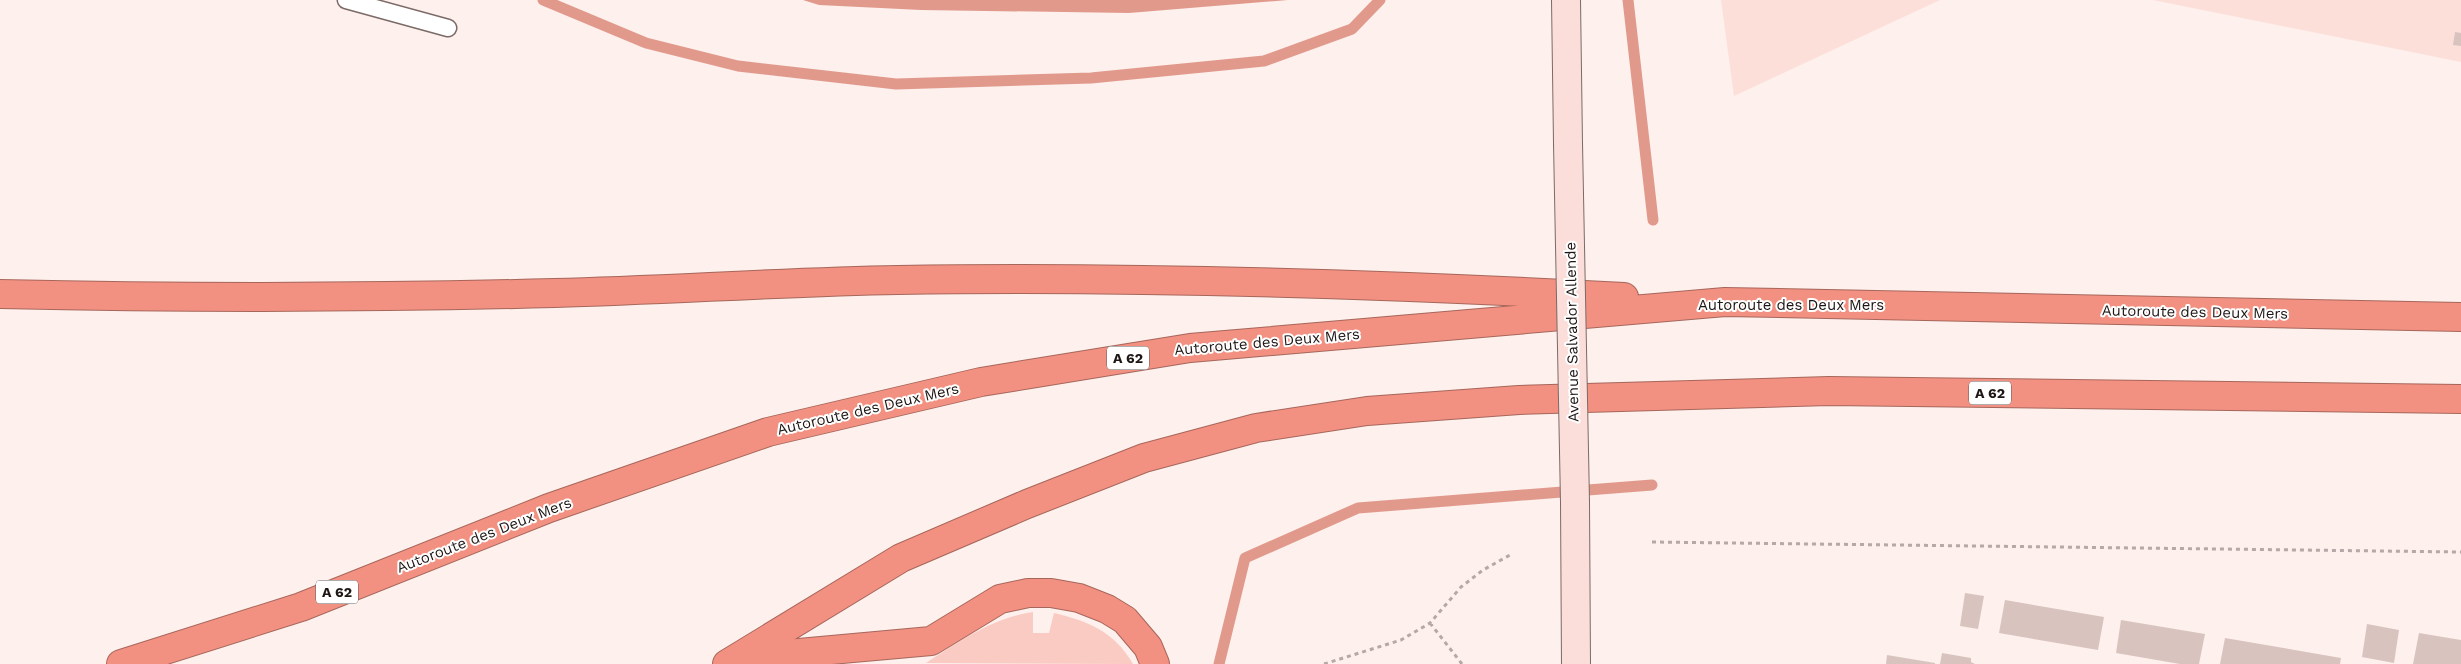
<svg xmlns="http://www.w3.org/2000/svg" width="2461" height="664" font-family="'Work Sans',sans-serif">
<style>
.built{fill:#fddfda}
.green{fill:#facbc2}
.water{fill:#e1998c}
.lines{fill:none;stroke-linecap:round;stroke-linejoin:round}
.stream{stroke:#e1998c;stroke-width:11}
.building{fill:#d8c3bf}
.lane-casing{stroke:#7c6a67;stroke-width:19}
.secondary-casing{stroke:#7c6a67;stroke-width:30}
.highway-casing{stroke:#a7665b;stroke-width:30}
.path{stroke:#b4a9a6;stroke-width:3;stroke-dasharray:4 4;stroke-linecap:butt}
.lane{stroke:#fff;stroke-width:16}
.secondary{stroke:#fbded9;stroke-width:28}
.highway{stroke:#f29181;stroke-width:28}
.secondary-bridge-casing{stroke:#7c6a67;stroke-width:30;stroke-linecap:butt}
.secondary-bridge{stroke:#fbded9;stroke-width:28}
.labels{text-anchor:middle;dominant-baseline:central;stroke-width:4;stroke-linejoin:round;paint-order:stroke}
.shield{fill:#fff;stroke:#615c5a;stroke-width:1}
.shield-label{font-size:14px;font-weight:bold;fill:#1d1614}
.street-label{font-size:15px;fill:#1d1614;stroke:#fff}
</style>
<rect width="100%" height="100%" fill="#fdf0ed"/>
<path class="built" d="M1721,0h219l-206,96z
M2153,0h308v62z"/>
<path class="green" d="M1033,612v21h16l5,-20c34,8 61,19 79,51l-207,-1c34,-22 66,-45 107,-51z"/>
<path class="water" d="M803,0h485l-159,13 -208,-3 -102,-5z"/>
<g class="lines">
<path class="stream" d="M543,0l103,43 92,23 158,18 195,-6 173,-17 88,-32 28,-29
M1628,0l25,220
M1219,664l26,-106 113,-50 294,-23"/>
</g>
<path class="building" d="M2455,32l6,1v13l-8,-1z
M1965,593l19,3 -6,33 -18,-3z
M2005,600l99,17 -6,33 -99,-17z
M2121,620l84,14 -6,30h-19l-64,-11z
M2367,624l32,6 -5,33 -32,-6z
M2419,633l42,7v24h-48z
M2225,638l116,20 -1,6h-120z
M1942,653l29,5v4l4,2h-35z
M1887,655l48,8v1h-49z"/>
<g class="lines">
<g class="lane-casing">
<path id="lane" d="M346,0l102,28"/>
</g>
<g class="secondary-casing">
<path id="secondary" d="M1566,0l2,143
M1575,502l1,162"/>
</g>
<g class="highway-casing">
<path id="highway" d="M0,294c185,4 370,4 555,-1 114,-3 228,-11 343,-13 242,-4 484,4 726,17
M742,658l189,-17 69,-42 28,-6h23l28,5 28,11 18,11 23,27 7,17
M121,664l180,-57 248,-99 219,-76 213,-50 209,-34 535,-46 736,15
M727,664l174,-106 126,-54 117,-46 112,-30 111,-17 152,-11 310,-9 632,8"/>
</g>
<path class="path" d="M1652,542l809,10
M1430,623l32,41
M1324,664l77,-24 29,-17 31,-36 22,-17 27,-15"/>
<use href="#lane" class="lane"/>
<use href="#secondary" class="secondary"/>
<use href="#highway" class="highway"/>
<g class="secondary-bridge-casing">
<path id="secondary-bridge" d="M1568,143l7,359"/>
</g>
<use href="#secondary-bridge" class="secondary-bridge"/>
</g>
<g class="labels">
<g class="shield">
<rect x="1107" y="346.5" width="42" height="23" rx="4"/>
<rect x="1969" y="381.5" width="42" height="23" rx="4"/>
<rect x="316" y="580.5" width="42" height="23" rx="4"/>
</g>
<g class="shield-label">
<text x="1128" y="358">A 62</text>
<text x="1990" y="393">A 62</text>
<text x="337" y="592">A 62</text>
</g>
<g class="street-label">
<text x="1791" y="305">Autoroute des Deux Mers</text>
<text transform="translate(2195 312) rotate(1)">Autoroute des Deux Mers</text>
<text transform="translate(1572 332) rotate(-91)">Avenue Salvador Allende</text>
<text transform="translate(1267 342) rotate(-5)">Autoroute des Deux Mers</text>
<text transform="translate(868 409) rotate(-13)">Autoroute des Deux Mers</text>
<text transform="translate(484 535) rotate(-21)">Autoroute des Deux Mers</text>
</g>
</g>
</svg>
